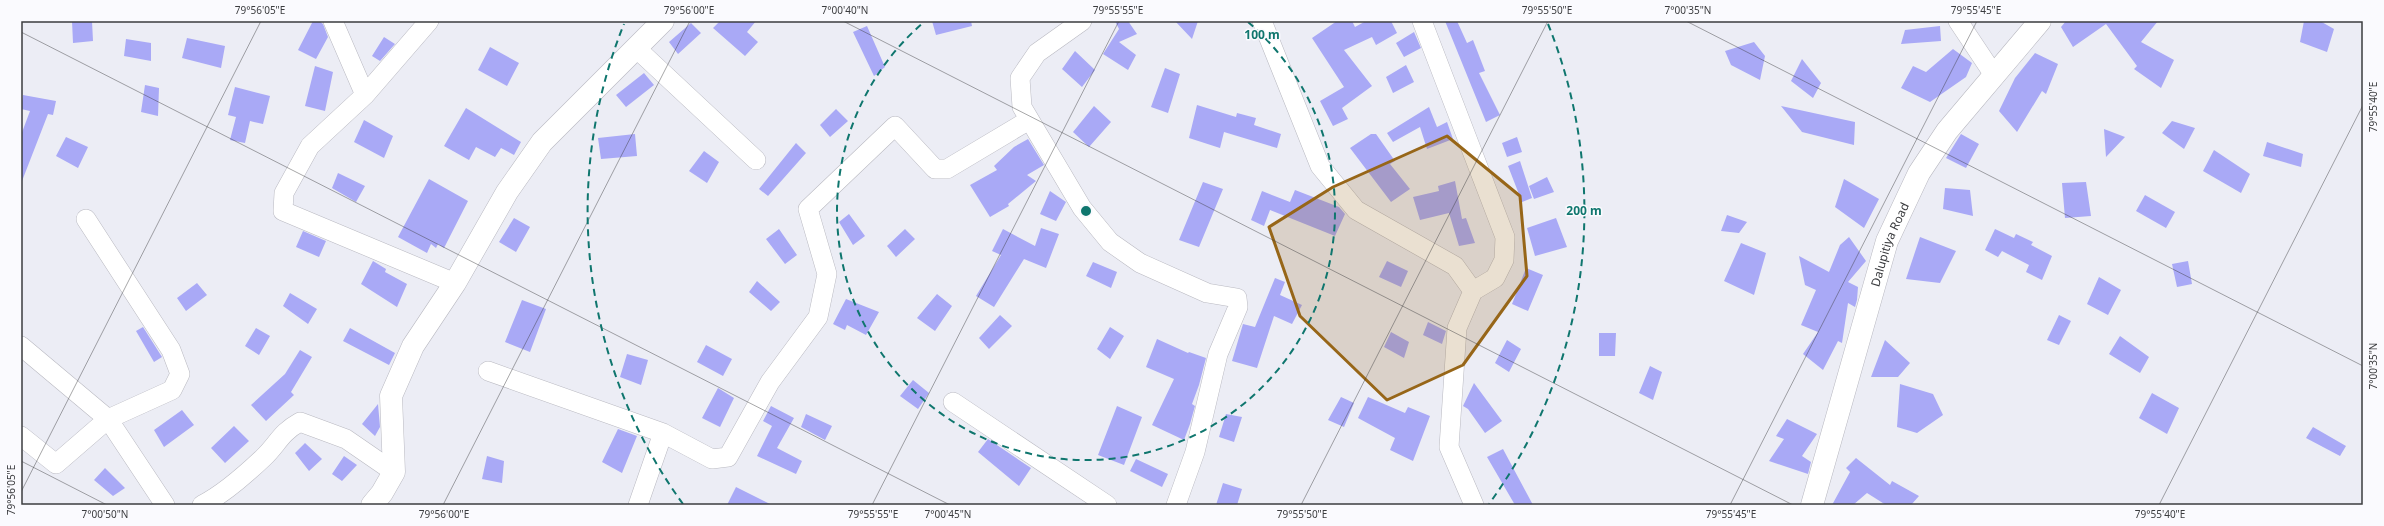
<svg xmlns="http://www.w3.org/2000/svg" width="2384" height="526" font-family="'Noto Sans',sans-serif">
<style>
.building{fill:#a9a9f6}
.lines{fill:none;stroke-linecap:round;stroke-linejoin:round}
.street-casing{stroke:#b9b9c1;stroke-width:20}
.secondary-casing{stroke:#b9b9c1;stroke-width:23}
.street{stroke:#fff;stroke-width:19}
.secondary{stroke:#fff;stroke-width:22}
.marked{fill:#976618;fill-opacity:0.2;stroke:#976618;stroke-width:3;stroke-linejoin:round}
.ticks{fill:none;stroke:#3b3c3f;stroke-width:1;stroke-opacity:0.45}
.ring{fill:none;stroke:#0f766e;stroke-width:2;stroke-dasharray:7 5}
.labels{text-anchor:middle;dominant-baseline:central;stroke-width:3;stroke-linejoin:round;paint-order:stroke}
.street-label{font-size:12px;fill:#3b3c3f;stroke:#fafafe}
.centre{fill:#0f766e;stroke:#fafafe;stroke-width:2}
.ring-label{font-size:12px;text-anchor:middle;font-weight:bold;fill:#0f766e;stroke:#fafafe;stroke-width:3;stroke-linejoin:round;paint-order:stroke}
.neatline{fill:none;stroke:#3b3c3f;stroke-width:1.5}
.ticks-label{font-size:10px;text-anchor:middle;fill:#3b3c3f}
</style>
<rect width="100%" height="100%" fill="#ecedf5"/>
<path class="building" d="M72,21h20l1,20 -20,2z
M313,21h6l4,3 5,13 -12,22 -18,-9z
M720,21h36l-9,11 11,10 -13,14 -32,-28z
M932,21h39l1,5 -36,9z
M1115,21h13l9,13 -18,8 17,13 -8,15 -25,-16 16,-25z
M1175,21h23l-6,18z
M1337,21h15l3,6 11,-6h25l6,12 -21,12 -4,-8 -28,13 28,36 -30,22 6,11 -15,7 -13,-25 24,-14 -32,-49z
M1445,21h12l10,22 6,-3 12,31 -6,2 21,42 -14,7z
M2066,21h92l-17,21 33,18 -13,28 -27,-19 3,-3 -31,-42 -33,23 -12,-20z
M2304,21h16l14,8 -7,23 -27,-10z
M691,23l10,10 -23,21 -9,-12z
M867,26l18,41 -11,9 -21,-44z
M1940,26l1,15 -40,3 4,-14z
M1414,32l7,16 -17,9 -8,-14z
M384,37l11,7 -15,17 -8,-5z
M187,38l38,8 -4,22 -39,-10z
M126,39l25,4v18l-27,-5z
M1754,42l11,14 -5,24 -29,-15 -6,-14z
M490,47l29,16 -12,23 -29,-16z
M1953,49l19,14 -6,14 -36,25 -29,-14 12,-22 13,6z
M1075,51l20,19 -13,17 -20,-18z
M2035,53l23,11 -12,30 -4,-3 -25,41 -18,-21 16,-33z
M1802,59l19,24 -8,15 -22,-17z
M1406,65l8,17 -21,11 -7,-16z
M315,66l18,6 -8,39 -20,-5z
M1165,68l15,6 -12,39 -17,-6z
M644,73l10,12 -28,22 -10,-12z
M145,85l14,3 -1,28 -17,-4z
M235,87l35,9 -7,28 -13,-3 -5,22 -15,-3 6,-23 -8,-2z
M23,95l33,6 -3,14 -5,-1 -26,67 -1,-46 9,-24 -9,-2z
M1197,105l39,12 1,-4 19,5 -2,7 27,9 -4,14 -53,-16 -4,16 -31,-10z
M1094,106l17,16 -22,25 -16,-15z
M1781,106l74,16 -1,23 -52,-13z
M1429,107l8,20 10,-5 6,17 -26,10 -7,-22 -27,15 -6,-9z
M466,108l55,34 -7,13 -13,-7 -6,9 -19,-10 -7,13 -25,-14z
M836,109l12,12 -18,16 -10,-12z
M364,120l29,16 -9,22 -30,-16z
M2172,121l23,7 -11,21 -22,-16z
M2104,129l21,8 -19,20z
M635,134l2,22 -36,3 -3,-21z
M1371,134h5l19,27 -5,3 20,25 -19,13 -41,-54z
M1961,134l18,10 -13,24 -20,-10z
M66,137l22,10 -10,21 -22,-12z
M1517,137l5,15 -15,5 -5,-14z
M1028,139l16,26 -17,10 9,6 -28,23 1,2 -19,11 -20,-32 27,-15 -3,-4 20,-19z
M2267,142l36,12 -2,13 -38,-11z
M796,143l10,10 -38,43 -9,-7z
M2214,150l36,24 -9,19 -38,-22z
M704,151l15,11 -12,21 -18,-12z
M1520,161l12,37 -10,4 -14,-36z
M338,173l27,13 -9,16 -24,-14z
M1547,177l7,15 -20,7 -5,-13z
M429,179l39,22 -24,47 -6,-4 -2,4 -5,-4 -4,9 -29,-16z
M1844,179l35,20 -15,29 -29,-21z
M1455,181l7,38 4,-1 9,25 -16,3 -10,-33 -29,7 -7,-23 26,-6 -1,-5z
M1203,182l20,7 -24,58 -20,-7z
M2086,182l5,34 -26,2 -3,-35z
M1945,188l25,2 3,26 -30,-7z
M1295,190l44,17 6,7 -10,22 -65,-26 -6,16 -13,-6 11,-29 28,11z
M1050,191l16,11 -10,19 -16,-7z
M2145,195l30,17 -9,16 -30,-17z
M849,214l16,22 -12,9 -14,-23z
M1727,215l20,7 -8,11 -18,-2z
M514,218l16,9 -14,25 -17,-10z
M1556,218l11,29 -32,9 -8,-28z
M1041,228l18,6 -13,34 -22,-9 -30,48 -18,-11 25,-41 -9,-4 11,-22 32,17z
M779,229l18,26 -12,9 -19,-25z
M905,229l10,10 -19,18 -9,-11z
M1995,229l19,9 2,-4 17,8 -2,3 21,11 -10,24 -16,-8 3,-7 -27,-14 -4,6 -13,-7z
M303,231l23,10 -7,16 -23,-10z
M1849,237l17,24 -18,21 10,5 -1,13 -2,7 -7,-4 -6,40 -4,-2 -15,29 -20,-16 15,-22 -17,-7 15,-35 -11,-5 -6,-29 30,16 11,-27z
M1920,237l36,14 -16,32 -34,-4z
M1741,243l25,10 -12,42 -30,-14z
M373,261l13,8 -1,3 22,12 -10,23 -36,-23z
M1387,261l21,10 -7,16 -22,-10z
M2188,261l4,23 -15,3 -5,-23z
M1093,262l24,10 -6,16 -25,-12z
M1526,268l17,7 -15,36 -16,-7z
M2099,277l22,13 -13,25 -21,-11z
M1275,278l10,4 -5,13 22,10 -10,19 -18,-8 -17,52 -25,-7 11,-37 12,3z
M757,281l23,21 -9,9 -22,-19z
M197,283l10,12 -21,16 -9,-13z
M290,293l27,16 -9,15 -25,-18z
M937,294l15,12 -17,25 -18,-13z
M846,299l33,13 -13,23 -19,-10 -2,5 -12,-6z
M522,300l24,9 -16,43 -25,-10z
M1000,315l12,11 -23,23 -10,-11z
M2059,315l12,6 -12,24 -12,-5z
M1428,322l18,9 -4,13 -19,-9z
M143,327l19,30 -8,5 -18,-31z
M1110,327l14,9 -14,23 -13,-10z
M256,328l14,8 -11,19 -14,-9z
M350,328l45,25 -6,12 -46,-24z
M1391,332l18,10 -5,16 -20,-11z
M1599,333h17l-1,23h-16z
M2120,336l29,21 -9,16 -31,-19z
M1157,339l31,14 1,-1 17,6 -7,27 -7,19 3,2 -5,18 -6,16 -32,-15 22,-46 -28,-12z
M1507,340l14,9 -12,23 -14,-9z
M1885,340l25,23 -12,14h-27z
M706,345l26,14 -9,17 -26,-14z
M300,350l12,7 -21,35 3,3 -28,26 -15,-16 34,-31z
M627,354l21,6 -7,25 -21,-8z
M1650,366l12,6 -9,28 -14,-7z
M913,380l16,13 -11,16 -18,-13z
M1474,383l28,38 -17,12 -17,-24 -5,-3z
M1900,384l33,10 10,21 -26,18 -20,-6z
M718,388l16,10 -14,29 -18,-9z
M2152,393l27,15 -12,26 -28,-16z
M1341,397l13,6 -10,24 -16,-7z
M1368,397l37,16 3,-6 22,9 -17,45 -23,-11 5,-12 -37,-20z
M378,404l2,23 -5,9 -13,-12z
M771,406l23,12 -17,30 25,13 -6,13 -39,-18 15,-30 -9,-5z
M1117,406l25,11 -18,48 -26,-10z
M182,410l12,15 -30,22 -10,-17z
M806,414l26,12 -7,14 -24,-13z
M1226,414l16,3 -8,25 -15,-5z
M1787,419l30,15 -15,22 9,6 -3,12 -39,-13 15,-22 -8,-3z
M234,426l15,15 -24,22 -14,-15z
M2313,427l33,19 -6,10 -34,-18z
M618,429l19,7 -15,37 -20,-11z
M988,439l43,29 -12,18 -41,-34z
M305,443l17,16 -13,12 -14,-18z
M1503,449l30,56h-18l-28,-48z
M344,456l13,9 -15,16 -10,-7z
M487,456l17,5 -2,22 -20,-4z
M1856,458l34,27 2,-4 27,15 -8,9h-25l-19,-12 -14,12h-21l18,-33 -4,-4z
M1136,459l32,15 -6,13 -32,-16z
M105,468l20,20 -12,8 -19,-16z
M1223,483l19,6 -5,16h-21z
M736,487l36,18h-45z"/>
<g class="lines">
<g class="street-casing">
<path id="street" d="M333,21l32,74
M429,21l-64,74 -55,51 -26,47 -1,18 172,72
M1082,21l-45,32 -17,25 2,29 60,101 28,34 30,21 67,30 30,5 1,9 -20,47 -23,98 -19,53
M1262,21l58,145 36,44 99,56 18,25
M1422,21l83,216 -1,23 -9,18 -22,13 -16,37 -8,119 25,58
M1958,21l36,54
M636,48l120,112
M21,346l87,73 57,86
M488,371l175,62 49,26 16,-2 42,-75 48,-65 9,-43 -19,-65 87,-83 40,43h12l82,-49
M953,402l154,103
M21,436l35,28 52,-45 64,-29 8,-16 -9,-24 -85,-131
M202,505c22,-11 43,-30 61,-47 15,-14 17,-25 37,-36l46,17 48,33
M638,505l25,-72"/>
</g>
<g class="secondary-casing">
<g id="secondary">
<path d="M372,505l10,-12 12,-21 -3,-76 22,-50 42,-63 52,-91 35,-50 121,-121"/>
<path id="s1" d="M1812,505l75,-264 32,-68 28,-42 93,-110"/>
</g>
</g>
<use href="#street" class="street"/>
<use href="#secondary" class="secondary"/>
</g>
<path class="marked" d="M1447,136l73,60 7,80 -64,89 -76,35 -87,-84 -31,-89 64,-40z"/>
<path class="ticks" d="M843,21l950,484M1686,21l677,345M21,32l929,473M21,461l86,44M21,492l240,-471M443,505l247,-484M872,505l247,-484M1301,505l247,-484M1730,505l247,-484M2159,505l204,-400"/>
<g class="ring">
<path d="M1248 22A249 249 0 1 1 924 22"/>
<path d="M683 504A498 498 0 0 1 624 24M1548 24A498 498 0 0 1 1489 504"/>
</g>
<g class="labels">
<g class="street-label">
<text stroke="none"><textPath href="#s1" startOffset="272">Dalupitiya Road</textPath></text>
</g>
</g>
<circle cx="1086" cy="211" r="6" class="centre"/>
<g class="ring-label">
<text x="1262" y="39">100 m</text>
<text x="1584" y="215">200 m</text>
</g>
<rect width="2384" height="526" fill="none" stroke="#fafafe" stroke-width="44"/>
<rect x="22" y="22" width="2340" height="482" class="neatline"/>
<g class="ticks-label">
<text x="260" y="14">79°56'05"E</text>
<text x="689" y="14">79°56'00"E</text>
<text x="845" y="14">7°00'40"N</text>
<text x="1118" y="14">79°55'55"E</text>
<text x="1547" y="14">79°55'50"E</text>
<text x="1688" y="14">7°00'35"N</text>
<text x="1976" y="14">79°55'45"E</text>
<text transform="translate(2373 107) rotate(-90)" y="4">79°55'40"E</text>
<text transform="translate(2373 366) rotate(-90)" y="4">7°00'35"N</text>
<text transform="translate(11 490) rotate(-90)" y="4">79°56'05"E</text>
<text x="105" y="518">7°00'50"N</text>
<text x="444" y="518">79°56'00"E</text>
<text x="873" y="518">79°55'55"E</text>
<text x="948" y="518">7°00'45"N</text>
<text x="1302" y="518">79°55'50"E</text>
<text x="1731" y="518">79°55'45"E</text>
<text x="2160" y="518">79°55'40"E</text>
</g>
</svg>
